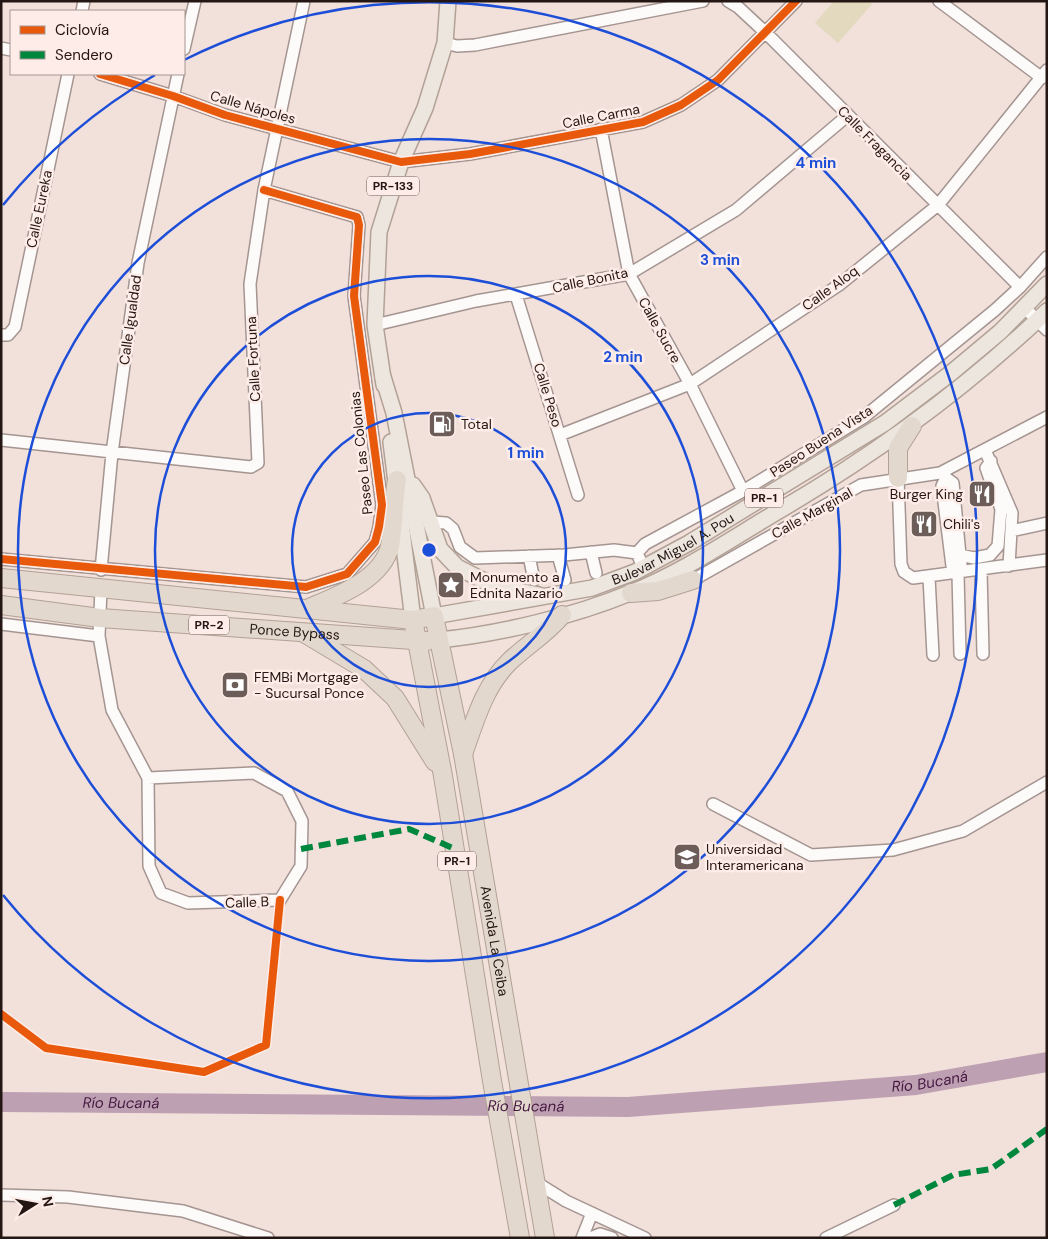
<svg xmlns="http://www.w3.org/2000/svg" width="1048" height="1239" font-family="'DM Sans',sans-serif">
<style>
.park{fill:#e3d9be}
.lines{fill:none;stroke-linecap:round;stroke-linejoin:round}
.river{stroke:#bea0b3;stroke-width:20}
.minor-casing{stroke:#a49591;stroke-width:14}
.major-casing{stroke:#b2a195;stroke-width:18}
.highway-casing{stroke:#b2a195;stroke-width:20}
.minor{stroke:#fdfafa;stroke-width:11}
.major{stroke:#ede6df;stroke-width:15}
.highway{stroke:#e3d8ce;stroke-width:18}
.quiet{stroke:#00873e;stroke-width:6;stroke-dasharray:12 6;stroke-linecap:butt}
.cycleway-casing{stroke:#fdece7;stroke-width:11}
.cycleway{stroke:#e8590c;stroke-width:8}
.ring{fill:none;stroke:#1d4ed8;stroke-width:2.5}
.labels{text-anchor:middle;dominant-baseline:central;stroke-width:5;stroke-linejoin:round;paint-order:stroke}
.shield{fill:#fdece7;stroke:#655652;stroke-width:1}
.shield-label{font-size:12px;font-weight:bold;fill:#241612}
.street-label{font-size:14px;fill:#241612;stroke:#fdece7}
.poi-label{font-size:14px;fill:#241612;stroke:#fdece7;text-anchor:start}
.water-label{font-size:15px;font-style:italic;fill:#461841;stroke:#fdece7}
.centre{fill:#1d4ed8;stroke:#fdece7;stroke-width:2.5}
.ring-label{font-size:15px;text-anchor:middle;font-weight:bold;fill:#1d4ed8;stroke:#fdece7;stroke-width:5;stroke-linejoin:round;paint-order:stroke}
</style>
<rect width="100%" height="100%" fill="#f2e0db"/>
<path class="park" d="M834,1h35l3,3 -34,39 -23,-20z"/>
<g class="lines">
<path class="river" id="s1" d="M1,1102l627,5 288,-22 131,-23"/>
<g class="minor-casing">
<path id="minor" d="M728,1l10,6 28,26 254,254
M939,1l103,77
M82,11l2,-10
M445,43l12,3 18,-1 228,-44
M1,48l10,2
M184,49l11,-48
M100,74l73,22 52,19 176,47 69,-8 173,-32 38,-17 37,-25 78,-79
M601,129l28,145 61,110 53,107
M516,295l62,200
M1024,307l23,23
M375,325l101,-24 153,-27 107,-64 111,-94
M1,335h7l7,-8 53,-253
M560,435l130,-51 149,-99 99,-80 109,-135
M1,440l250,27 7,-4 -8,-179 14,-94 40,-189
M985,450l27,63 -3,53
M991,461l-5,7 7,20
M944,472l2,6 7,5 8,82 -3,9 2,80
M898,478l3,86 3,8 9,6 134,-18
M946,478l-4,8 10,80 6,8
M432,522l14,1 7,6 7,18 15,11 89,-3 50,-5 23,3
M1011,531l36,-8
M591,552l5,21
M558,555l7,25
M960,555l14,3 16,-3 8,-9 3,-37 -5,-14
M529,556l5,24
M1,559l305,28 41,-13 28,-32 4,-15 3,-22 -28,-209 5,-71 -2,-8 -93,-27
M643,567l-6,-14 8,-9 98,-53 121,-74 131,-107 25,-23 27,-30
M101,570l11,-117 26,-190 40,-189
M981,570l2,84
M929,577l4,78
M693,580l168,-95 79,-12 107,-56
M101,589l-2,47 13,74 36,68
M1,624l98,12
M254,773l33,18 15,30 -1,45 -21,34 -92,3 -27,-10 -12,-27 -1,-88z
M713,804l98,51 82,-5 70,-19 84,-49
M537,1183l29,18 79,37
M1,1195l67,2 115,14 85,27
M582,1238l10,-25
M590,1238l10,-4 12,4
M826,1238l68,-33"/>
</g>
<g class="major-casing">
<g id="major">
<path id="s2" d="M383,377l11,36 40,203 158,-28 43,-16 54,-29 196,-120 66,-50 49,-41 47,-48"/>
<path d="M384,385l-9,-60 4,-93 22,-70 24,-54 20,-65 3,-42"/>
<path d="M391,442l22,178"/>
<path d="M413,485l9,13 18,51 17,18 37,19 45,9"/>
<path d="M439,640c61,-6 135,-24 191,-47 51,-20 98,-52 145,-80 100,-58 188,-122 272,-202"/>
</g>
</g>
<g class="highway-casing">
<g id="highway">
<path d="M898,478v-30l14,-22"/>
<path id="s3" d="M1,578l412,42 21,-4 29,138 82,484"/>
<path d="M631,593l27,-2 35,-11"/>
<path id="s4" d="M1,605l99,13 327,23"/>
<path d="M309,608c28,-12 73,-28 81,-62 4,-22 3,-45 7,-66"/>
<path d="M413,620l30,156 49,305 28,157"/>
<path d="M304,633l60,36 31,29 40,64"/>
<path d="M463,754c12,-33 21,-68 47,-93 17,-16 36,-27 52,-46"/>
</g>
</g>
<use href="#minor" class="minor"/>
<use href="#major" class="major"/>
<use href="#highway" class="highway"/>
<path class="quiet" d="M301,849l108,-20 46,20
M894,1205l59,-30 38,-6 56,-40"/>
<g class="cycleway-casing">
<path id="cycleway" d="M100,74l73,22 52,19 176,47 69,-8 173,-32 38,-17 37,-25 78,-79
M1,559l305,28 41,-13 28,-32 4,-15 3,-22 -28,-209 5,-71 -2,-8 -93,-27
M1,1014l45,34 158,24 62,-27 14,-145"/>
</g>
<use href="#cycleway" class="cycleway"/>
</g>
<g class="ring">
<circle cx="429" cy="550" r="137"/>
<circle cx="429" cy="550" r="274"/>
<circle cx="429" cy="550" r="411"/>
<path d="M3 205A548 548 0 0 1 155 75M184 60A548 548 0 1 1 3 895"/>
</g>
<defs>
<g id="fuel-square" transform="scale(1.4375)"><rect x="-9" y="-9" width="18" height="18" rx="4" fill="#6c5d58" stroke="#fdece7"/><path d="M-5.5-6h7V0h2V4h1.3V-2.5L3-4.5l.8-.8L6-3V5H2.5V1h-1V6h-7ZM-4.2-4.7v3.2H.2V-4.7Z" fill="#fff"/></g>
<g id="restaurant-square" transform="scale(1.4375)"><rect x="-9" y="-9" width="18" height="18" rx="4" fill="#6c5d58" stroke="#fdece7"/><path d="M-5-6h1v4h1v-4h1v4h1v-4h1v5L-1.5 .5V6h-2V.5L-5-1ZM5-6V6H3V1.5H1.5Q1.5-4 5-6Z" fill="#fff"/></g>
<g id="sight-square" transform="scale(1.4375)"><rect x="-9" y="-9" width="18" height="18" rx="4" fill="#6c5d58" stroke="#fdece7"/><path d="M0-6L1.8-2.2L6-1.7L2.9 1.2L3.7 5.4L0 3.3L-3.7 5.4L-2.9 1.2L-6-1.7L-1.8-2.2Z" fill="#fff"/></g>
<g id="bank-square" transform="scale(1.4375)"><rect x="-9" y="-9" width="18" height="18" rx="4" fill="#6c5d58" stroke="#fdece7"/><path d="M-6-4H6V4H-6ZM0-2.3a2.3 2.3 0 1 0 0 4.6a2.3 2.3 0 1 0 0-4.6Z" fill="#fff"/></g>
<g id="school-square" transform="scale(1.4375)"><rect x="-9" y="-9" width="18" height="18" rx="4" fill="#6c5d58" stroke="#fdece7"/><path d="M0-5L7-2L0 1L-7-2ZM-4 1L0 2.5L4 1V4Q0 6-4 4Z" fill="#fff"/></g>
</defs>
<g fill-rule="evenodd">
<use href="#fuel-square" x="442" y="424"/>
<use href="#restaurant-square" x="982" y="494"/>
<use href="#restaurant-square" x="924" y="524"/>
<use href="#sight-square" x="451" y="585"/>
<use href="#bank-square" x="235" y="685"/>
<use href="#school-square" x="687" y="857"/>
</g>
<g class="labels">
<g class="shield">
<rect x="367" y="176.5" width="52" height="19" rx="4"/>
<rect x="745" y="488.5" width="38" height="19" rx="4"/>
<rect x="189" y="615.5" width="40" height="19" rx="4"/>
<rect x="438" y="851.5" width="38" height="19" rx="4"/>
</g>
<g class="shield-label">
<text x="393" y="186">PR-133</text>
<text x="764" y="498">PR-1</text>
<text x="209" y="625">PR-2</text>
<text x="457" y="861">PR-1</text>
</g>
<g class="street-label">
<text transform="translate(253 107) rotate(16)">Calle Nápoles</text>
<text transform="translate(601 116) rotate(-11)">Calle Carma</text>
<text transform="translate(875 143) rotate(45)">Calle Fragancia</text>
<text transform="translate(39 209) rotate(-78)">Calle Eureka</text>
<text transform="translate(590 280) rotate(-12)">Calle Bonita</text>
<text transform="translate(830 288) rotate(-36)">Calle Aloq</text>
<text transform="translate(130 320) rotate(-82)">Calle Igualdad</text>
<text transform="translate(660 330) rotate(61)">Calle Sucre</text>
<text transform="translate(253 359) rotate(-93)">Calle Fortuna</text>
<text transform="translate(548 395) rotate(73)">Calle Peso</text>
<text transform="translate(821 441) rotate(-33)">Paseo Buena Vista</text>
<text transform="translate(361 453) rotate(-96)">Paseo Las Colonias</text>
<text transform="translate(812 513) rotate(-29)">Calle Marginal</text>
<text stroke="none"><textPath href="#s2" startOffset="495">Bulevar Miguel A. Pou</textPath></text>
<text stroke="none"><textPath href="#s4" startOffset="295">Ponce Bypass</textPath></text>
<text transform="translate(247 902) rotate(-2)">Calle B</text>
<text stroke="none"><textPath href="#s3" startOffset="766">Avenida La Ceiba</textPath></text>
</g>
<g class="poi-label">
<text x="461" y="424">Total</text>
<text x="963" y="494" text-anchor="end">Burger King</text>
<text x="943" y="524">Chili's</text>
<text x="470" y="577">Monumento a<tspan x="470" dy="16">Ednita Nazario</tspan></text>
<text x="254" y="677">FEMBi Mortgage<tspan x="254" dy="16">- Sucursal Ponce</tspan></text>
<text x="706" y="849">Universidad<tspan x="706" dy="16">Interamericana</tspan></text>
</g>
<g class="water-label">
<text stroke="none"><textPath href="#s1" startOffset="930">Río Bucaná</textPath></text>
<text stroke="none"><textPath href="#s1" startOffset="120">Río Bucaná</textPath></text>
<text stroke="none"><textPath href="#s1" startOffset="525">Río Bucaná</textPath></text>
</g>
</g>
<circle cx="429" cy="550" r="8" class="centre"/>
<g class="ring-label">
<text x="816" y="168">4 min</text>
<text x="720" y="265">3 min</text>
<text x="623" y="362">2 min</text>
<text x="526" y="458">1 min</text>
</g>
<rect width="1048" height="1239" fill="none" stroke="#241612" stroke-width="5"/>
<rect x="10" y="10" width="175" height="65" fill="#fdece7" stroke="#a69692"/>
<rect x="20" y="26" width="25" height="8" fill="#e8590c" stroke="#a69692"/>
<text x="55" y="35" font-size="15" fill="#241612">Ciclovía</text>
<rect x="20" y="51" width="25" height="8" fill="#00873e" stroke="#a69692"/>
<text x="55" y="60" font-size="15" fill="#241612">Sendero</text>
<g transform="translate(35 1204) rotate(79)" stroke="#fdece7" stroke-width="4" paint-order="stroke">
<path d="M0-4L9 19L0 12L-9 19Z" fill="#241612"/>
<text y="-8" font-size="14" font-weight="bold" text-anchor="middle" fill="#241612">N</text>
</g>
</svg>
